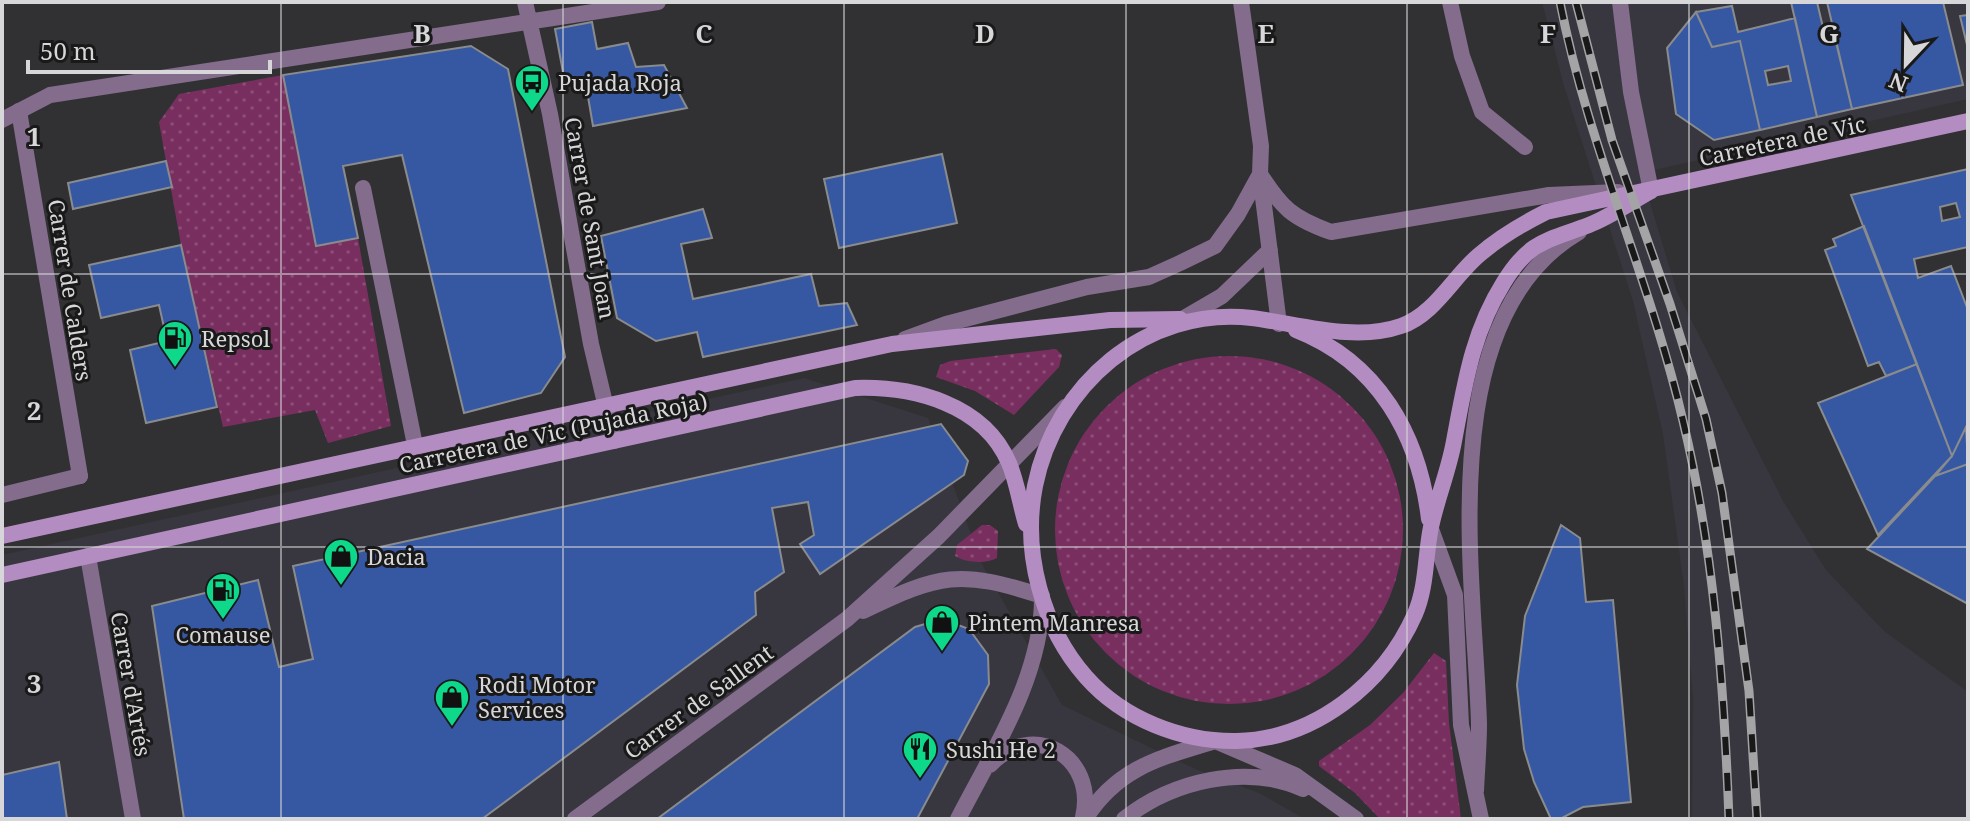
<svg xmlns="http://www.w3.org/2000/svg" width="1970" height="821" font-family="'Noto Serif',serif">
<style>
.built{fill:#38373f}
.grass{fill:url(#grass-dots)}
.building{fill:#3658a3;stroke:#8a8b8d;stroke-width:2;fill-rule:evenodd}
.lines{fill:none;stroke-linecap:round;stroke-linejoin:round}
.service{stroke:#846c8d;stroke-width:16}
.minor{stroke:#846c8d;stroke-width:16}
.tertiary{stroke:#846c8d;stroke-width:16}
.secondary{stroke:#b38dc1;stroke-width:16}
.rail-casing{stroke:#a4a4a6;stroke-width:9}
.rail{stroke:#19191a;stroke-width:6;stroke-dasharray:18;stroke-linecap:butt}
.grid{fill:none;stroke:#d7d7d9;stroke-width:2;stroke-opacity:0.55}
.labels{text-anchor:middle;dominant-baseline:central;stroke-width:6;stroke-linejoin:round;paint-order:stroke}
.poi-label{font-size:22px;fill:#d7d7d9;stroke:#19191a;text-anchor:start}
.street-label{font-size:22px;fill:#d7d7d9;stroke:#19191a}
.grid-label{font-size:26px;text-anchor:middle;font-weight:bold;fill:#d7d7d9;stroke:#19191a;stroke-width:6;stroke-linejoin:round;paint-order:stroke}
</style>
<defs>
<pattern id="grass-dots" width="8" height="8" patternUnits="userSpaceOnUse" patternTransform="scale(2)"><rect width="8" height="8" fill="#792e60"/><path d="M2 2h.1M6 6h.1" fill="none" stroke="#8b4c76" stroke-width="1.8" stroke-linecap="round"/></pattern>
</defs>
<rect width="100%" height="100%" fill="#313133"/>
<path class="built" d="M1542,2h426v97l-327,74 36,119 106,209 43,69 58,61 84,61v127h-276l1,-120 -9,-113 -21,-152 -30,-133 -69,-215z
M804,378l124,40 55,148 79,139 131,63 66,25 46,26h-1303v-264z"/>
<path class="grass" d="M283,75l33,170 42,-7 33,188 -63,17 -13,-33 -92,17 -42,-182 -22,-123 20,-28z
M1056,349l6,6 -3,12 -45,48 -39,-24 -39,-14 4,-12 10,-4z
M1055 530a174 174 0 1 1 348 0a174 174 0 1 1-348 0Z
M982,525h8l8,6 -1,27c-11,6 -31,5 -42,-2l2,-11z
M1434,653l12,8 3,62 12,96h-81l-25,-26 -36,-27v-5l51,-36 33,-32z"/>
<path class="building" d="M1791,2h26l9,38 9,-2 17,71 -35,8z
M1827,2h116l20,83 -111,24z
M1732,6l6,26 57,-14 22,99 -57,13 -20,-89 -28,6 -16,-35zM1788,66l3,15 -23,4 -3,-14z
M1696,12l16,35 28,-6 20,89 -46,10 -38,-26 -9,-66z
M1968,15v34l-8,-33z
M592,22l5,27 31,-6 8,24 28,-2 23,43 -94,18 -8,-47 -20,4 -10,-54z
M471,46l37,23 57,288 -24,36 -77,20 -62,-258 -59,11 15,72 -42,8 -33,-171z
M942,154l15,69 -118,25 -15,-69z
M166,161l6,26 -99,22 -5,-26z
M1968,169v78l-54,12 4,19 33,-12 17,44v113l-16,33 -101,-261zM1956,203l4,14 -18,4 -2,-14z
M703,209l9,29 -31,6 12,55 118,-25 8,32 28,-3 10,22 -154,32 -6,-25 -41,9 -39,-23 -16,-82z
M1864,226l53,138 -31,12 -7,-14 -11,4 -43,-116 11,-4 -3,-7z
M181,245l36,162 -71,16 -16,-73 37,-9 -8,-36 -58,13 -12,-53z
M1917,364l35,92 -74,79 -60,-132z
M941,424l27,37 -4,14 -144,99 -20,-30 14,-9 -6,-33 -36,6 12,64 -29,20 1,23 -274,204h-298l-32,-213 106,-26 21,87 34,-8 -20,-93z
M1966,427l2,37 -33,12 17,-20z
M1968,464v140l-101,-55 68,-73z
M1561,525l19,13 6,64 27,-2 18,202 -48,5 -23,12h-9l-17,-37 -10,-33 -7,-64 8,-69z
M942,619l27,10 19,26 1,29 -72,135h-260l258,-192z
M59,762l8,57h-65v-44z"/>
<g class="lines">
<path class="service" d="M1450,2l12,54 20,56 43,35
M19,111l61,365
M363,188l52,257"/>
<path class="minor" d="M525,2l25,112 41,230 23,97
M1620,2l11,90 20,99
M2,120l48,-25 608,-93
M2,495l78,-19
M88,556l45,263
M863,611c77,-37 96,-42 179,-15
M575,819l272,-200 92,-83 126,-129"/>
<path class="tertiary" d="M1241,2l20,144 -1,28 19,150
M1260,174c22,34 32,44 71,58l218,-37 69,-3
M1174,324l48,-28 48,-46
M905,339l41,-15 141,-37 62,-10 31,-14 35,-17 23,-32 22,-40
M1431,529l24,66 6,130 20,94
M990,765c43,-46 107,-8 93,52
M1476,791c1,-22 3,-45 3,-67 -4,-145 -49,-405 100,-492
M958,819c35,-68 84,-143 84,-221
M1085,819c33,-52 75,-61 130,-78l80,34 61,44
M1124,819c48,-38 122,-56 179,-30"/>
<path class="secondary" d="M1651,191c-20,11 -41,26 -62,34 -42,16 -59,15 -85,57 -32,51 -39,101 -50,159 -5,29 -17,57 -23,86 -6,29 -4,59 -16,87 -31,70 -100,125 -178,127 -55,1 -114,-22 -151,-64 -44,-50 -64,-125 -51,-191 20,-100 110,-180 217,-168 47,6 103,24 149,8 33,-11 52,-49 78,-71 21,-18 43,-31 67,-43l422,-91
M1296,330c82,32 123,105 133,189
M2,536l890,-192 218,-24 70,-1
M2,575l853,-187c58,-2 129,16 154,75 8,19 11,41 17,61"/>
<g class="rail-casing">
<path id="rail" d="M1560,2c28,144 90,277 123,419 31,129 41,266 46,398
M1576,2l36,138 58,164 36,115 16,74 27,198 8,128"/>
</g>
<use href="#rail" class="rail"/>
</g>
<path class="grid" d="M281,2v817M563,2v817M844,2v817M1126,2v817M1407,2v817M1689,2v817M2,274h1966M2,547h1966"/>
<defs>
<g id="bus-pin" transform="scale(1.8)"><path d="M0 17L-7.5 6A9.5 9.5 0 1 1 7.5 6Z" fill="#0ed98a" stroke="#19191a"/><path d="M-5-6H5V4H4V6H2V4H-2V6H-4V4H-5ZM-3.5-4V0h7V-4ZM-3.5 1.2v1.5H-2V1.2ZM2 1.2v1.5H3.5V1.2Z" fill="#111"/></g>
<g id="fuel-pin" transform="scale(1.8)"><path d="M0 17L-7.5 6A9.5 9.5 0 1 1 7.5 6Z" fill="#0ed98a" stroke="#19191a"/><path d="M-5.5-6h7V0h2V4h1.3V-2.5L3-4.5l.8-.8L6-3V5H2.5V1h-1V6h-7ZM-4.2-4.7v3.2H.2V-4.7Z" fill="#111"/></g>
<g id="shop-pin" transform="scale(1.8)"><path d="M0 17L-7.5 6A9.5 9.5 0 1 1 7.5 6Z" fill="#0ed98a" stroke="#19191a"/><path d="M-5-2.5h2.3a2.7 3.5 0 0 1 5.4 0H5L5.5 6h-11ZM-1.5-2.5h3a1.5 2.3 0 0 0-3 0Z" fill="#111"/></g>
<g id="restaurant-pin" transform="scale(1.8)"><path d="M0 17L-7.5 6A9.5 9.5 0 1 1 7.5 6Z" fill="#0ed98a" stroke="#19191a"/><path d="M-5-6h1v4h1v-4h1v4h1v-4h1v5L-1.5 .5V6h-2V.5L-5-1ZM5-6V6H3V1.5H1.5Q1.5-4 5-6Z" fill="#111"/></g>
</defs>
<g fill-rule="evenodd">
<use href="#bus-pin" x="532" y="82"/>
<use href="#fuel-pin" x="175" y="338"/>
<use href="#shop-pin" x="341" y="556"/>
<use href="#fuel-pin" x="223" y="590"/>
<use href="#shop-pin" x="942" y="622"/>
<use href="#shop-pin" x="452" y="697"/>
<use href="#restaurant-pin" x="920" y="749"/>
</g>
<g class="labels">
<g class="poi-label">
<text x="558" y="82">Pujada Roja</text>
<text x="201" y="338">Repsol</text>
<text x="367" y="556">Dacia</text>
<text x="968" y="622">Pintem Manresa</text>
<text x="223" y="634" text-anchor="middle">Comause</text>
<text x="478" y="684">Rodi Motor<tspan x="478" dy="25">Services</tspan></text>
<text x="946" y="749">Sushi He 2</text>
</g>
<g class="street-label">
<text transform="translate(1782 140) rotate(-12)">Carretera de Vic</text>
<text transform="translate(591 218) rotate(80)">Carrer de Sant Joan</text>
<text transform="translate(71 290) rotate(81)">Carrer de Calders</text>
<text transform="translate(553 432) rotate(-12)">Carretera de Vic (Pujada Roja)</text>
<text transform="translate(132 684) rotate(80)">Carrer d'Artés</text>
<text transform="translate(698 701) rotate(-36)">Carrer de Sallent</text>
</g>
</g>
<g class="grid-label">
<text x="422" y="43">B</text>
<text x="704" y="43">C</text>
<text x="985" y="43">D</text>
<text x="1266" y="43">E</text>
<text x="1548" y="43">F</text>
<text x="1829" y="43">G</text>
<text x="34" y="146">1</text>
<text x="34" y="420">2</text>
<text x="34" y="693">3</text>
</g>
<rect width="1970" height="821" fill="none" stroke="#d7d7d9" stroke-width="8"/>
<g transform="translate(1906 64) rotate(202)" stroke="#19191a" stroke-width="6" paint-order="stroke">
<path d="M0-6L14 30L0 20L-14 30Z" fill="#d7d7d9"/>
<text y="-12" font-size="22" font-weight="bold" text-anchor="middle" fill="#d7d7d9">N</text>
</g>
<path d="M28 60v12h242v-12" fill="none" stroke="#d7d7d9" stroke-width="4"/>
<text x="40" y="60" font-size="24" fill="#d7d7d9" stroke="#19191a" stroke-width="6" paint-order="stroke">50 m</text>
</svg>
